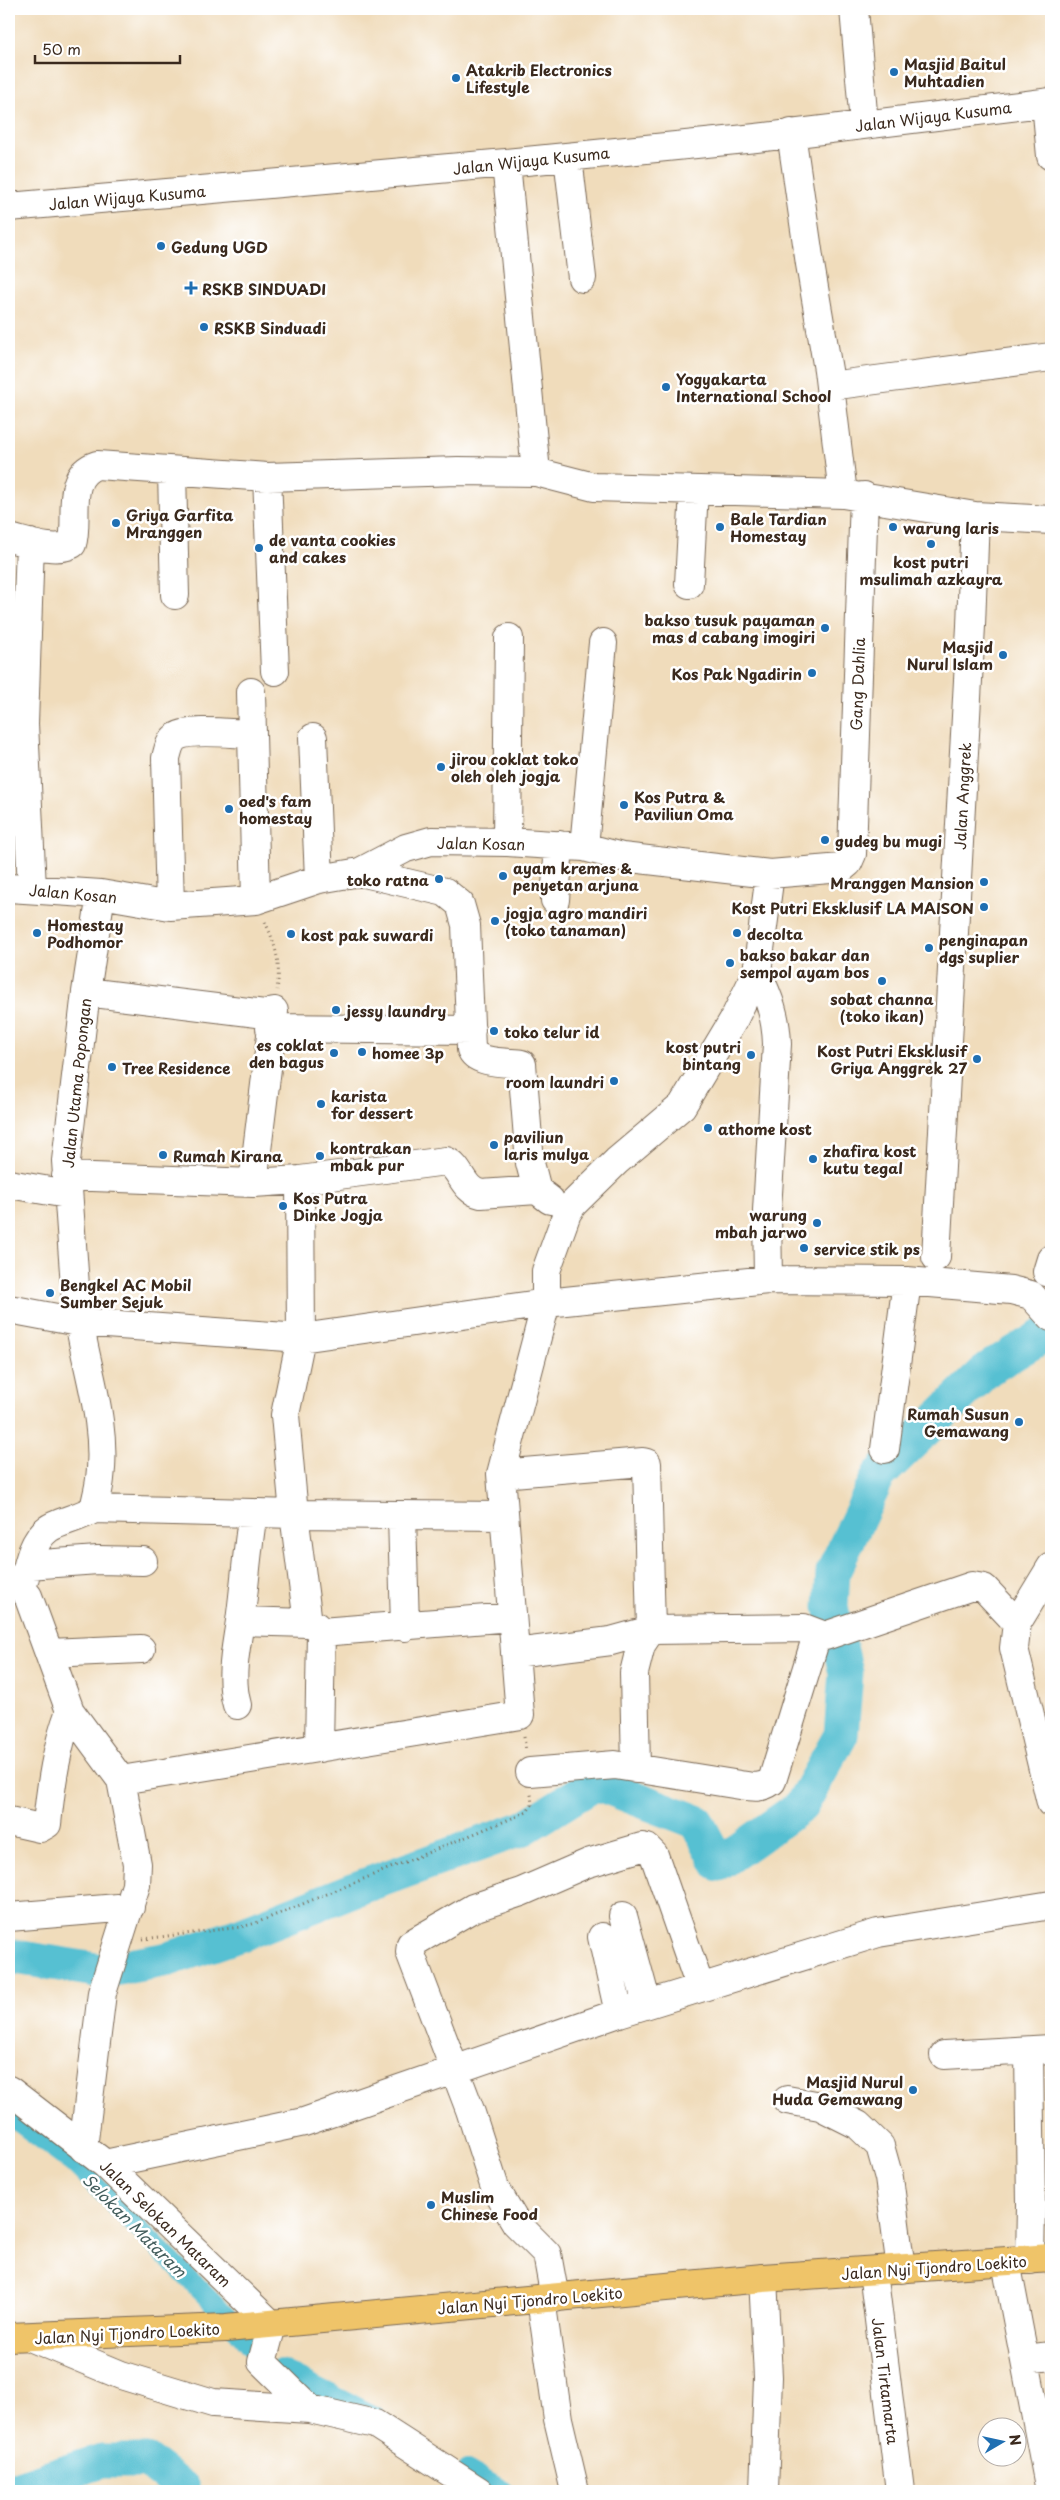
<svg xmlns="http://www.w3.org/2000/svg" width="1060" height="2500" font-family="'Playpen Sans',sans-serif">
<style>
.grass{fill:url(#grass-dots);stroke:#767642}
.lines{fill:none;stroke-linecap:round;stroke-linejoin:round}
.canal{stroke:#56c0d2;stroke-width:20}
.river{stroke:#56c0d2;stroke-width:35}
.minor-casing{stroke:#7a6855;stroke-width:30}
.major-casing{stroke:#7a6855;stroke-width:30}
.path{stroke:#7a6855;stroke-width:3;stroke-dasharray:1 4;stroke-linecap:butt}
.minor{stroke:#fff;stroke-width:28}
.major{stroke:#efc469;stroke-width:28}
.poi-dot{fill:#1f6fb2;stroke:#fff;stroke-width:2}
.labels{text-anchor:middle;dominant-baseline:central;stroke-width:5;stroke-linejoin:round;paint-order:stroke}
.poi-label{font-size:15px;font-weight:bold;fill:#3b2a1e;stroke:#fff;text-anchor:start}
.street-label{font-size:15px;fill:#3b2a1e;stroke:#fff}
.water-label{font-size:16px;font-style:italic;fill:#445e5d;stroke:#fff}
</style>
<defs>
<pattern id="grass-dots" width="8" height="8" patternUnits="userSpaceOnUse" patternTransform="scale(1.25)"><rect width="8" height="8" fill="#b0c266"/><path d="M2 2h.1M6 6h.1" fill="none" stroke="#909e53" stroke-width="1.8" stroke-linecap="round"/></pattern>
</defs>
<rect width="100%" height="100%" fill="#fff"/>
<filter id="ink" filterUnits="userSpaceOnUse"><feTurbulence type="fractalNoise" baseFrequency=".02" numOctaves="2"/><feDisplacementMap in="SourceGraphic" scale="10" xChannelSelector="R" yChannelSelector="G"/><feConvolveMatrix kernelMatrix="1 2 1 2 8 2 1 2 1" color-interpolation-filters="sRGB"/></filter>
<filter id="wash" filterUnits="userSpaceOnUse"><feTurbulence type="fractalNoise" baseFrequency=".0096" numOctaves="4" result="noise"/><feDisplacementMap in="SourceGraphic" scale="20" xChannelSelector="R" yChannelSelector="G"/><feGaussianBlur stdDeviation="1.12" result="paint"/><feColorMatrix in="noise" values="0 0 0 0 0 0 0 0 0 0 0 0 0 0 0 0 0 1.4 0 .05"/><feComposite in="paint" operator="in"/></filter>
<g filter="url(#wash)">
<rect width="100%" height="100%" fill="#f0dcbb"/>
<path class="grass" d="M28,623l-3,144 -16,1v-144z"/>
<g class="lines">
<path class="canal" d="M9,2115l64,48 154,154 24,30
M280,2369l95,47
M467,2470l37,21"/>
<path class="river" d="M9,1956l93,15 67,-12 73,-25 116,-46 166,-60 72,-45 101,39 22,42 82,-58 40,-71 5,-62 -15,-66 2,-35 46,-97 109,-106 63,-38
M9,2491l93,-30h45l35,27 1,3"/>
</g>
</g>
<g filter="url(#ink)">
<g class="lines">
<g class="minor-casing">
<path id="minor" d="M854,9l10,115
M1046,103l5,53
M791,133l19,131 18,106 15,124
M568,157l14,121
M506,163l30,309
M9,207l497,-44 250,-25 295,-36
M830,386l221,-29
M172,472l3,123
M267,477l8,194
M9,538c18,4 45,15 63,6 8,-25 -9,-68 25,-79l170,12 191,-6 78,1 58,15 249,7 132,22 76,4
M30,543l-6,181 8,164
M689,584l5,-94
M251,692l5,208
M313,738l6,141
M507,842l2,-204
M584,847l19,-204
M360,872l85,20 15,12 6,21 5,124c5,15 37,13 51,15l8,99 7,27 13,10
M9,888l92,6 69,12 86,-6 63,-21 41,-7 46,-24 25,-7 76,1 77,5 38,10 148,17 72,-6 6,-5 4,-9 12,-358
M555,900l4,-55
M170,906l-4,-148c2,-7 3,-16 10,-21 14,-9 59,-3 76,-3
M757,972c12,26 19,43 20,72l-10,166 1,70
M86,992l187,23
M270,1028l201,2
M66,1176l187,7 47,-3 146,-19c15,6 16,29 35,33l56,-4
M300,1180l1,158 -16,77 9,99 14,109
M253,1183l21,-172
M9,1184l58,10
M936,1257l35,-631 4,-110
M1047,1272l4,-13
M9,1309l69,13 223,16 245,-35 222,-23 139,1 104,9 20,5 20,22
M885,1449l22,-168
M501,1474l142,-12 4,1 4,167 153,-2 21,8 147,-50 12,2 33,35
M94,1509l200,5 210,2
M402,1515l3,112
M28,1565l70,-5 45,1
M1051,1567l-34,56 -3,25 37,155
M9,1579l13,10 6,7 42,115 51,69 16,84 -1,21 -34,108 -19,155
M22,1589c5,-19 9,-48 26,-60 9,-7 32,-11 46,-20 2,-10 5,-20 6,-30 8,-61 -18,-120 -24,-179l-10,-139 20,-169 15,-98
M240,1621l68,2 8,3 5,6 191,-15
M49,1653l92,-4
M515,1653l96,-12 40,-11 -10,15 -7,28 2,96
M237,1705c-8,-28 -1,-56 3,-84 5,-36 7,-72 13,-108
M319,1748l2,-116
M530,1772l85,-7 125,20c12,2 21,4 32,-4l45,-146
M121,1780l399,-65 -19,-241 45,-171v-32l21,-58 6,-9 44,-43 65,-55 52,-87 23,-47 13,-98
M9,1821l31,7 7,-4c4,-39 9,-76 23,-113
M623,1916l24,88
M9,1917l121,-10
M602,1937l17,76
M1029,2051l2,154 -1,55
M944,2055l107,-6
M9,2090l96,74 167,161 -10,37 48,47
M787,2100l33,6 38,19 22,21 9,32 12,91
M105,2164l199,-42 315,-109 259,-80 173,-28
M1006,2262l44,229
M873,2271l27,220
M763,2278l5,99 -4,114
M555,2298l-8,-44 -31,-31 -21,-35 -25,-78 -60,-158 1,-8 62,-36 48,-16 67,-29 54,-16 5,1 7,7 46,132
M541,2299l17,120 17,72
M30,2337l91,38 92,28 97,6 65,15 104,67
M1025,2359l26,-3"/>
</g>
<g class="major-casing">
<path id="major" d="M9,2337l217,-9 537,-50 288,-20"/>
</g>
<path class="path" d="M265,922c11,23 16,42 12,68
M524,1737l2,14
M143,1939l98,-12 15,-4 271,-111 5,-7 -1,-11"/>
<use href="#minor" class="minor"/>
<use href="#major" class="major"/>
</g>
</g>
<g class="poi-dot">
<circle cx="894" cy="72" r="5"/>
<circle cx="456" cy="78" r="5"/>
<circle cx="161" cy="246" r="5"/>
<path d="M188.5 280.5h5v5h5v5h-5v5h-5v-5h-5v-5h5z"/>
<circle cx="204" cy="327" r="5"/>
<circle cx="666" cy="387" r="5"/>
<circle cx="116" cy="523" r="5"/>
<circle cx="720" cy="527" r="5"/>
<circle cx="893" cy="527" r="5"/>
<circle cx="931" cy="544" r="5"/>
<circle cx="259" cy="548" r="5"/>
<circle cx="825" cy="628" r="5"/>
<circle cx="1003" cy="655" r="5"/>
<circle cx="812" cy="673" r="5"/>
<circle cx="441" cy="767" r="5"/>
<circle cx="624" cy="805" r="5"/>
<circle cx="229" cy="809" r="5"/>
<circle cx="825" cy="840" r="5"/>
<circle cx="503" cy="876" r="5"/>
<circle cx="439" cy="879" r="5"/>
<circle cx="984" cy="882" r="5"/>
<circle cx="984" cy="907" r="5"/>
<circle cx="495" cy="921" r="5"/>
<circle cx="37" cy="933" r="5"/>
<circle cx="737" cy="933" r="5"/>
<circle cx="291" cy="934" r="5"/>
<circle cx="929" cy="948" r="5"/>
<circle cx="730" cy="963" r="5"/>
<circle cx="882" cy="981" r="5"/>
<circle cx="336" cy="1010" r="5"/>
<circle cx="494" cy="1031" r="5"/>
<circle cx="362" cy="1052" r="5"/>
<circle cx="334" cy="1053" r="5"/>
<circle cx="751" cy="1055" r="5"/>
<circle cx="977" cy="1059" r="5"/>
<circle cx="112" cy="1067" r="5"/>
<circle cx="614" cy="1081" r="5"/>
<circle cx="321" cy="1104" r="5"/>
<circle cx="708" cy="1128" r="5"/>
<circle cx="494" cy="1145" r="5"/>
<circle cx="163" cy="1155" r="5"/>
<circle cx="320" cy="1156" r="5"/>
<circle cx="813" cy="1159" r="5"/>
<circle cx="283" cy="1206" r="5"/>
<circle cx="817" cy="1223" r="5"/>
<circle cx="804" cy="1248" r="5"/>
<circle cx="50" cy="1293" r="5"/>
<circle cx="1019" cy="1422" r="5"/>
<circle cx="913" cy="2090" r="5"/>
<circle cx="431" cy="2205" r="5"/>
</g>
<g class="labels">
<g class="poi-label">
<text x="904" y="63">Masjid Baitul<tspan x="904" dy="17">Muhtadien</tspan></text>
<text x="466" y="69">Atakrib Electronics<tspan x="466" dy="17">Lifestyle</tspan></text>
<text x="171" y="246">Gedung UGD</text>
<text x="202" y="288">RSKB SINDUADI</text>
<text x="214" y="327">RSKB Sinduadi</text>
<text x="676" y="378">Yogyakarta<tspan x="676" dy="17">International School</tspan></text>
<text x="126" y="514">Griya Garfita<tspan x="126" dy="17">Mranggen</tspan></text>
<text x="730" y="518">Bale Tardian<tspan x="730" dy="17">Homestay</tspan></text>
<text x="903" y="527">warung laris</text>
<text x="269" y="539">de vanta cookies<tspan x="269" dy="17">and cakes</tspan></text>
<text x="931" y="561" text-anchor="middle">kost putri<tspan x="931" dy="17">msulimah azkayra</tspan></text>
<text x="815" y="619" text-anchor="end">bakso tusuk payaman<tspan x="815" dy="17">mas d cabang imogiri</tspan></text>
<text x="993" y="646" text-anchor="end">Masjid<tspan x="993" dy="17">Nurul Islam</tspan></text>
<text x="802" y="673" text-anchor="end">Kos Pak Ngadirin</text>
<text x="451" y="758">jirou coklat toko<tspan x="451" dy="17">oleh oleh jogja</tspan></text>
<text x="634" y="796">Kos Putra &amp;<tspan x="634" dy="17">Paviliun Oma</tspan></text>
<text x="239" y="800">oed's fam<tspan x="239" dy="17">homestay</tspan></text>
<text x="835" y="840">gudeg bu mugi</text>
<text x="513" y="867">ayam kremes &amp;<tspan x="513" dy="17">penyetan arjuna</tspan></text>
<text x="429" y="879" text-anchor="end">toko ratna</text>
<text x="974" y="882" text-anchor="end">Mranggen Mansion</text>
<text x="974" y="907" text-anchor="end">Kost Putri Eksklusif LA MAISON</text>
<text x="505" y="912">jogja agro mandiri<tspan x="505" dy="17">(toko tanaman)</tspan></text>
<text x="47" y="924">Homestay<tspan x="47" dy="17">Podhomor</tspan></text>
<text x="747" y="933">decolta</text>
<text x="301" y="934">kost pak suwardi</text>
<text x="939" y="939">penginapan<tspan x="939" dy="17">dgs suplier</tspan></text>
<text x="740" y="954">bakso bakar dan<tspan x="740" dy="17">sempol ayam bos</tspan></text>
<text x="882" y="998" text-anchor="middle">sobat channa<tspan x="882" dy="17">(toko ikan)</tspan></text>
<text x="346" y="1010">jessy laundry</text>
<text x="504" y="1031">toko telur id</text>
<text x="324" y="1044" text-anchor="end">es coklat<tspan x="324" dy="17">den bagus</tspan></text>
<text x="741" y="1046" text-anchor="end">kost putri<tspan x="741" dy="17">bintang</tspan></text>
<text x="967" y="1050" text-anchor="end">Kost Putri Eksklusif<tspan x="967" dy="17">Griya Anggrek 27</tspan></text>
<text x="372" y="1052">homee 3p</text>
<text x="122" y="1067">Tree Residence</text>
<text x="604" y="1081" text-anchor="end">room laundri</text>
<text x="331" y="1095">karista<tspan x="331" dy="17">for dessert</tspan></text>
<text x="718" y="1128">athome kost</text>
<text x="504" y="1136">paviliun<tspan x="504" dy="17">laris mulya</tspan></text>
<text x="330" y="1147">kontrakan<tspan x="330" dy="17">mbak pur</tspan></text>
<text x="823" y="1150">zhafira kost<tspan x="823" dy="17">kutu tegal</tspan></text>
<text x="173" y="1155">Rumah Kirana</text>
<text x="293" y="1197">Kos Putra<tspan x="293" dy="17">Dinke Jogja</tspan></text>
<text x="807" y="1214" text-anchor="end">warung<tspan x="807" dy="17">mbah jarwo</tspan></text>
<text x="814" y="1248">service stik ps</text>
<text x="60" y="1284">Bengkel AC Mobil<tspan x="60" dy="17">Sumber Sejuk</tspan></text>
<text x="1009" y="1413" text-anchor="end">Rumah Susun<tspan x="1009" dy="17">Gemawang</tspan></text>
<text x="903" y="2081" text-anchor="end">Masjid Nurul<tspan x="903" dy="17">Huda Gemawang</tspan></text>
<text x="441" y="2196">Muslim<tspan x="441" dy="17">Chinese Food</tspan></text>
</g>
<g class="street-label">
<text transform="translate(933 116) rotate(-7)">Jalan Wijaya Kusuma</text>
<text transform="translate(531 160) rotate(-6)">Jalan Wijaya Kusuma</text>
<text transform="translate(127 197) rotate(-5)">Jalan Wijaya Kusuma</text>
<text transform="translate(857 684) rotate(-88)">Gang Dahlia</text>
<text transform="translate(962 796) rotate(-87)">Jalan Anggrek</text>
<text transform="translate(481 843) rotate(1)">Jalan Kosan</text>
<text transform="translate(73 893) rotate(5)">Jalan Kosan</text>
<text transform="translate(76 1083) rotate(-84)">Jalan Utama Popongan</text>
<text transform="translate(166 2223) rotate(44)">Jalan Selokan Mataram</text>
<text transform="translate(934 2267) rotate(-4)">Jalan Nyi Tjondro Loekito</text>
<text transform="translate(530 2300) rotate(-5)">Jalan Nyi Tjondro Loekito</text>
<text transform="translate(127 2333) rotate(-3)">Jalan Nyi Tjondro Loekito</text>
<text transform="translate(886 2381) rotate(83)">Jalan Tirtamarta</text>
</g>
<g class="water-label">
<text transform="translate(135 2225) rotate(45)">Selokan Mataram</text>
</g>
</g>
<rect width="1060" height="2500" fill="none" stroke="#fff" stroke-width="30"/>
<g transform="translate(1002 2442) rotate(81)"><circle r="24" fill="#ffffff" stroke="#b1aaa5"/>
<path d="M0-4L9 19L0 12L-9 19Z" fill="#1f6fb2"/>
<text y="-8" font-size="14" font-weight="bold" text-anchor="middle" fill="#3b2a1e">N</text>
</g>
<path d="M35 55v8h145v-8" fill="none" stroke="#3b2a1e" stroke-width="2.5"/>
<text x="42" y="55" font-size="15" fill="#3b2a1e" stroke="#ffffff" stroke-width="4" paint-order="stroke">50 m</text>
</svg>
